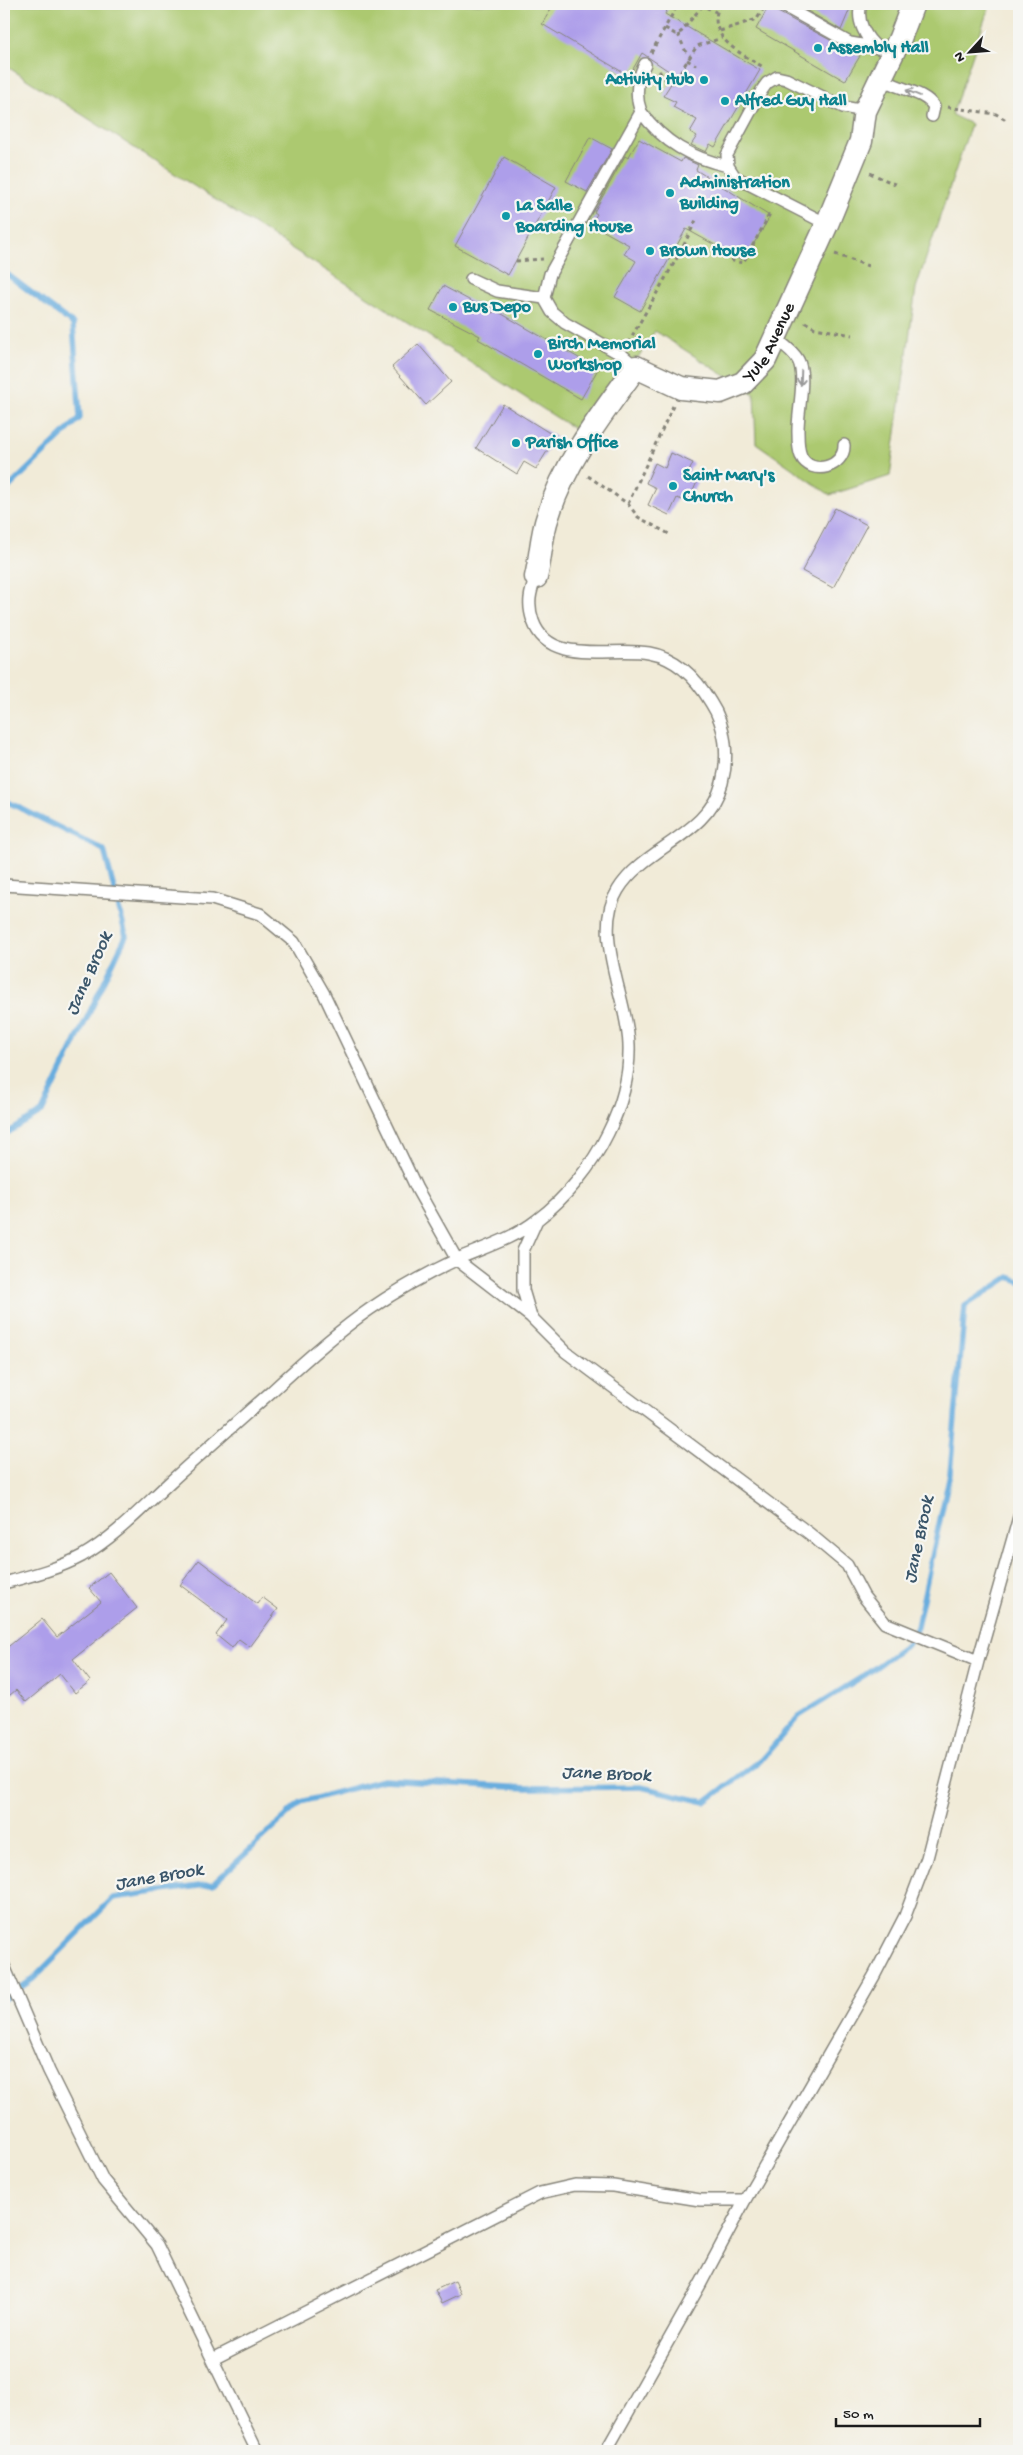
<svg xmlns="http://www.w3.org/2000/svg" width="1023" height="2455" font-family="'Gochi Hand',sans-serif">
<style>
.green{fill:#acc970;stroke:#647246}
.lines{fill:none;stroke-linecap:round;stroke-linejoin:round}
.stream{stroke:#69adde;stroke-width:5.5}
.building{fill:#ad9eea}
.lane-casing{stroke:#86847a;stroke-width:14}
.street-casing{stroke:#86847a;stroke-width:25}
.path{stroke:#86847a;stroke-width:3;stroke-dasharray:4 4;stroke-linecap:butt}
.lane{stroke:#fff;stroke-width:11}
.street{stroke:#fff;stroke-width:22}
.oneway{stroke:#999}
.culture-dot{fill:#0f9aa8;stroke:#f6f6f2;stroke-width:2}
.labels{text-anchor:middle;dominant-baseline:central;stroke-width:4.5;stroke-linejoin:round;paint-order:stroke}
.culture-label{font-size:18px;font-weight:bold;fill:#0d838f;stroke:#f6f6f2;text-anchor:start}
.street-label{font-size:18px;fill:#1c1c1c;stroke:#f6f6f2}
.water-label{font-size:19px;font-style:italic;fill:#3b566a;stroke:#f6f6f2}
</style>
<rect width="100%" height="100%" fill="#f6f6f2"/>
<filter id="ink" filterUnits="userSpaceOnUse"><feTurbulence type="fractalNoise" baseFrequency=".02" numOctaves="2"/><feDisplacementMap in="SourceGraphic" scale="10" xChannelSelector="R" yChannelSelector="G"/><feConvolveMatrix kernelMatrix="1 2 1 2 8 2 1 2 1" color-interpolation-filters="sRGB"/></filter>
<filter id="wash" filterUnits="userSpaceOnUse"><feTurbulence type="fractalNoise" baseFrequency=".0096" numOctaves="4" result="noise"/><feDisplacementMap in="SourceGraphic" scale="20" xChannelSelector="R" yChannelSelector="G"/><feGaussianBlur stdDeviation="1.12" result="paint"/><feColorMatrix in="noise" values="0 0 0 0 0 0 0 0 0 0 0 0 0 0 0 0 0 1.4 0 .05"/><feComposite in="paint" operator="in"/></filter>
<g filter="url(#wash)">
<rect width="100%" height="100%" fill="#f1ebd8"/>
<path class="green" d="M4,4h986l-38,111 19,9 -55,164 -26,188 -60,19 -74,-52 -2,-49 -99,-63 -68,106 -581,-371 -2,-3z"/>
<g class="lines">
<path class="stream" d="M4,272l69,52 7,94 -76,74
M4,800l100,50 22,86 -84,176 -38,23
M4,1999l29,-20 80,-81 100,-14 88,-82 82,-22 144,8 114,-1 64,15 56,-42 38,-44 66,-41 43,-31 9,-17 33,-154 15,-167 44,-29 10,4"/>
</g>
<g id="blocks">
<path class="building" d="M554,4h117l-6,10 95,56 -45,77 -5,-3 -4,8 -15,-7 6,-9 -7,-4 7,-12 -24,-13 3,-5 -13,-6 13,-20 -34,-23 -13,23 -87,-52z
M770,4l6,7 84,45 -15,25 -89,-52z
M795,4h57l-11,26z
M590,137l22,12 -25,43 -21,-11z
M639,139l42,23 2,-4 15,7 -2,5 72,45 -2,3 2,2 -18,30 -2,-1 -6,11 -56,-31 -46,82 -25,-14 21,-36 -12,-7 5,-9 -38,-21 6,-10 -3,-2 31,-56 3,2z
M504,157l52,30 -48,88 -53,-29z
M443,286l50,27 2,-3 103,59 -17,30 -103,-60 2,-3 -50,-26z
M418,344l33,38 -25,23 -34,-38z
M503,404l53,33 -20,32 -12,-7 -7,12 -41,-26z
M671,453l22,10 -7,15 11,4 -9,20 -11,-4 -8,17 -21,-10 8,-17 -10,-5 9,-20 10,5z
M835,508l32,17 -34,63 -31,-17z
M199,1560l58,44 5,-7 16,12 -28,38 -11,-8 -7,9 -16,-13 11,-15 -47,-35z
M109,1572l28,36 -64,51 17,22 -15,12 -15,-19 -34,28 -10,-12 -12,10v-50l38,-31 15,18 44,-35 -12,-14z
M455,2281l6,13 -19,9 -7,-13z"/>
</g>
</g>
<g filter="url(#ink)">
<use href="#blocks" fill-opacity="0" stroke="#86847a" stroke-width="1"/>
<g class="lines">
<g class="lane-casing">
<path id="lane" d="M780,4l70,39 29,5
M861,4c-5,16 4,34 17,44
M881,78c15,11 44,13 53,29l-2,9
M641,112c23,31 50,46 87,54
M827,224l-92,-47 -7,-11 -1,-11 35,-65 5,-7 10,-6 9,2 57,28 22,4
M471,279l26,12 47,7
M776,339c8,6 17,12 22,21 9,16 -1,54 0,73 0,8 0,16 3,23 10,21 44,11 43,-11
M636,367l-14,-12 -57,-32 -13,-11 -8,-14 6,-24 91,-162c-6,-16 -4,-33 4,-48
M4,885l208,14 48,15 34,28 30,52 93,195 40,71 74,57 35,35 244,182 37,31 17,32 21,26 93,38
M531,1317l-8,-27v-39l13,-29
M4,1583c26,-7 54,-14 78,-27 33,-19 60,-48 87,-73 34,-31 68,-61 102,-91 31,-29 64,-59 99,-83 29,-20 60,-37 92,-52 24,-10 54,-20 75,-37 29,-22 55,-54 71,-87 13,-26 22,-58 21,-88 -1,-46 -38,-112 -11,-155 26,-43 91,-55 104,-107 7,-27 4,-57 -11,-80 -14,-24 -33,-45 -62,-50 -37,-7 -100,14 -116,-32 -6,-17 -3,-29 3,-44
M4,1966l45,105 54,109 54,65 100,206
M213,2359l327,-166 35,-8 38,1 87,14h45
M606,2451l95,-168 44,-83 129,-224 31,-60 22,-58 51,-197 41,-144"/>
</g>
<g class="street-casing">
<g id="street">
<path id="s1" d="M536,577c5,-20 5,-42 12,-61 17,-55 54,-102 88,-149l45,21 39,4 23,-9 22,-23 62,-136 34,-83 4,-30 35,-73 13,-34"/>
</g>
</g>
<path class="path" d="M699,4l17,8
M720,4c-16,33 21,49 43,63
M665,28l10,6 6,-2 22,-27
M720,31l37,-12 8,-13
M678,34l7,16 5,5
M651,53l27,-49
M687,60l9,5
M659,71l7,9 7,3 24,-37 25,-8
M947,107l49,7 10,6
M870,173l29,13
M726,253l7,8 10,2 28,-51
M835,254l33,12
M516,261l27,-2
M805,322l10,6 37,7
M628,343l53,-92 15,-31
M588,476l40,28 10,13 31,17
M628,504l45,-98"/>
<use href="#lane" class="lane"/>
<use href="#street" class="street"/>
</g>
<defs><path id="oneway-shaft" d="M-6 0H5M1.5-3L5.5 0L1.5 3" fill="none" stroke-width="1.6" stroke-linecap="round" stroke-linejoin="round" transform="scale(1.25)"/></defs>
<g class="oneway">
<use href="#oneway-shaft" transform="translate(913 93) rotate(-158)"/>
<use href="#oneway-shaft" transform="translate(801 378) rotate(92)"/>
</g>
</g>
<g class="culture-dot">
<circle cx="818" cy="48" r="5"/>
<circle cx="704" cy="80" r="5"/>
<circle cx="725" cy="101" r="5"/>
<circle cx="670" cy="193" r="5"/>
<circle cx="506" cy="216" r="5"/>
<circle cx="650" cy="251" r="5"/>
<circle cx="453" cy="307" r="5"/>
<circle cx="538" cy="354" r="5"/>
<circle cx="516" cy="443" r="5"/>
<circle cx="673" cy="486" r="5"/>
</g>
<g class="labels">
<g class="culture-label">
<text x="828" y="48">Assembly Hall</text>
<text x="694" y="80" text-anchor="end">Activity Hub</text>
<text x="735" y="101">Alfred Guy Hall</text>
<text x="680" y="183">Administration<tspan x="680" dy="21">Building</tspan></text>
<text x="516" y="206">La Salle<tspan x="516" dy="21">Boarding House</tspan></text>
<text x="660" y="251">Brown House</text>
<text x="463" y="307">Bus Depo</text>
<text x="548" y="344">Birch Memorial<tspan x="548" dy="21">Workshop</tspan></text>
<text x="526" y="443">Parish Office</text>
<text x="683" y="476">Saint Mary's<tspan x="683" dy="21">Church</tspan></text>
</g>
<g class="street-label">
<text stroke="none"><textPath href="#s1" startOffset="399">Yule Avenue</textPath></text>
</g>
<g class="water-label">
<text transform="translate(90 974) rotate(-66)">Jane Brook</text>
<text transform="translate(920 1540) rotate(-78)">Jane Brook</text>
<text transform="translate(606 1775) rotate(2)">Jane Brook</text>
<text transform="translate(159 1878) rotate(-10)">Jane Brook</text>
</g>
</g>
<rect width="1023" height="2455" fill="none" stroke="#f6f6f2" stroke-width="20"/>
<g transform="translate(970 52) rotate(244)" stroke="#f6f6f2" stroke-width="4" paint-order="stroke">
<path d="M0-4L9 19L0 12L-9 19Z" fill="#1c1c1c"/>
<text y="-8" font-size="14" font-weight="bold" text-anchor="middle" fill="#1c1c1c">N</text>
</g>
<path d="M836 2418v8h144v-8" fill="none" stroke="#1c1c1c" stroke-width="2.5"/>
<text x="843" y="2418" font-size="15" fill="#1c1c1c" stroke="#f6f6f2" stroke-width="4" paint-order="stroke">50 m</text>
</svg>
